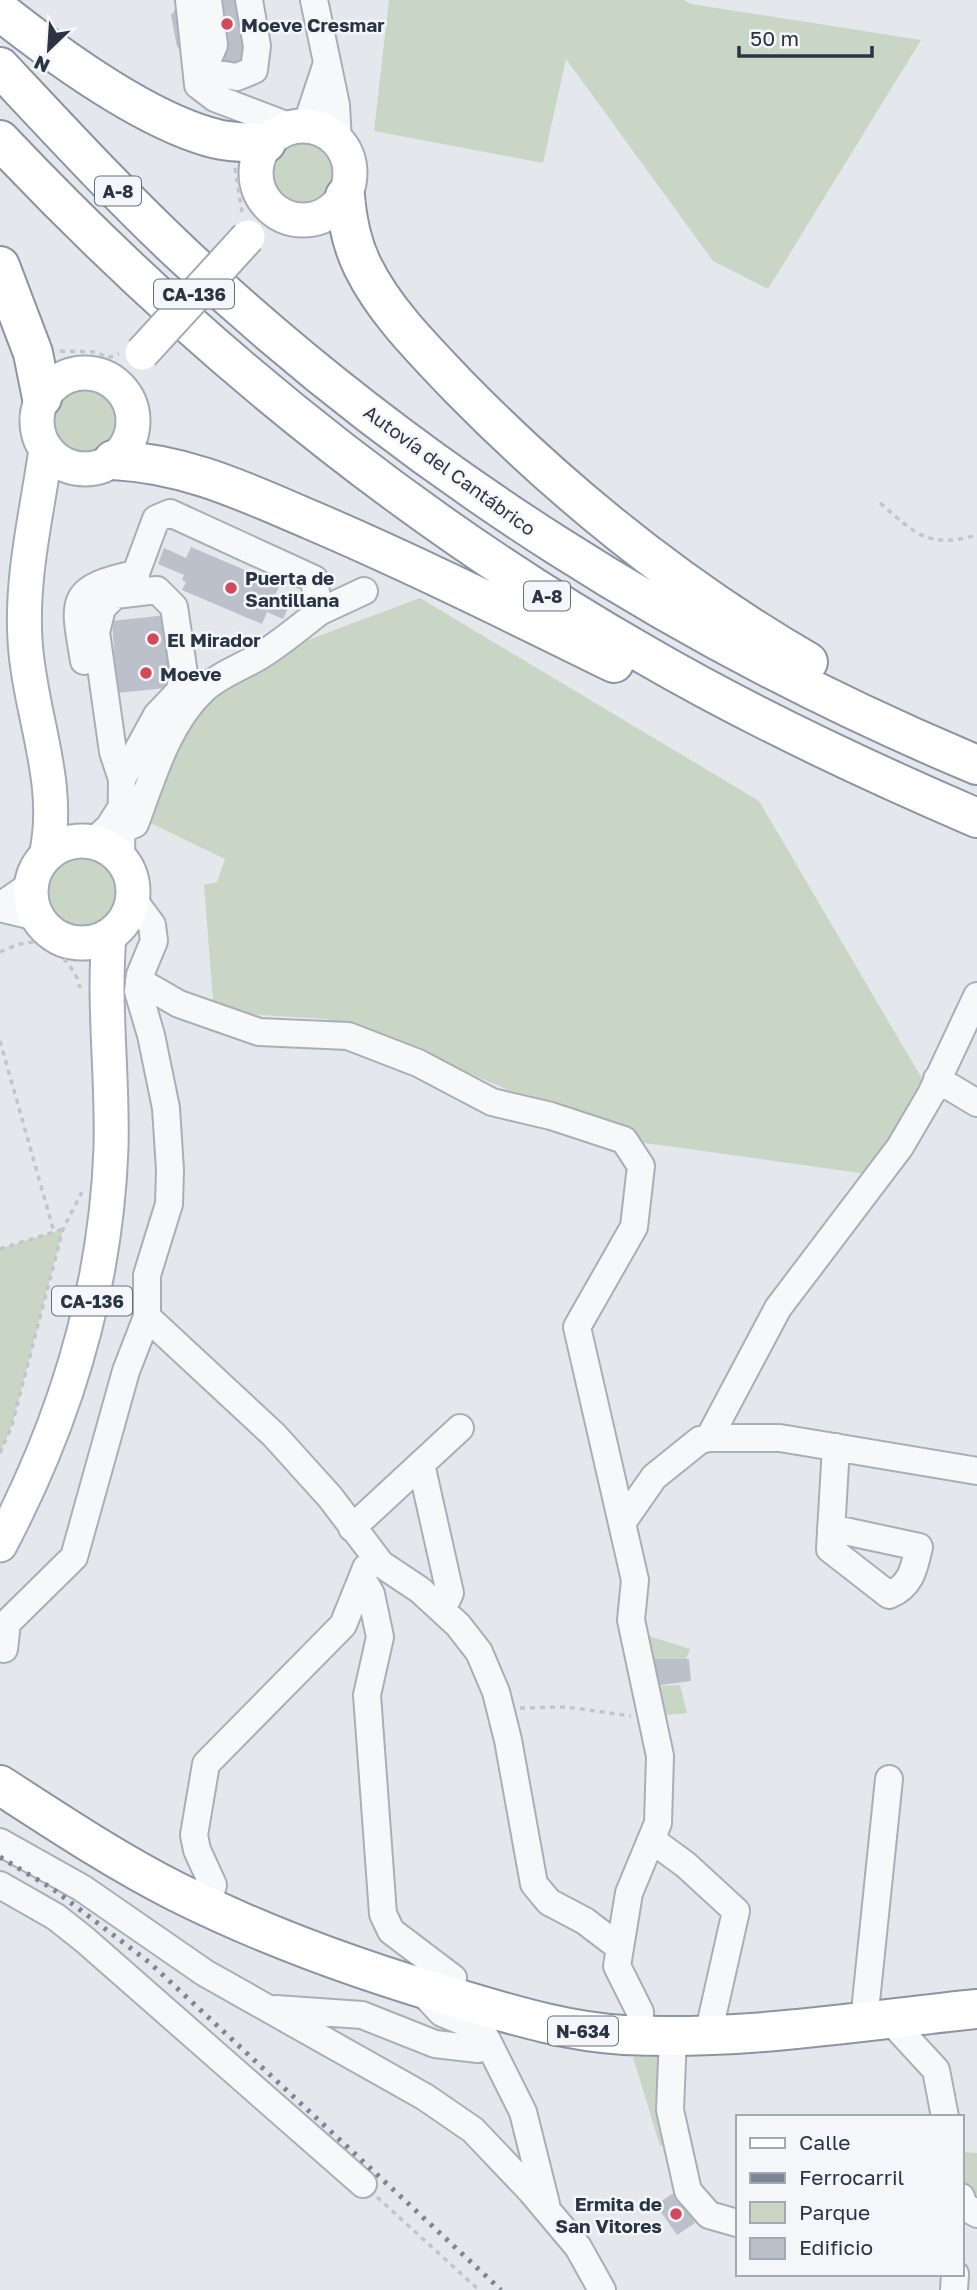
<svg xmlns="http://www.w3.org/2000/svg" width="977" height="2290" font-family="'Golos Text',sans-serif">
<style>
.green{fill:#c9d6c5}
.building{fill:#bbc0ca}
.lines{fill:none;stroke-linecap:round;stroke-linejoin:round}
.minor-casing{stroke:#a9aeb7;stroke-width:30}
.major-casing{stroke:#a3abb8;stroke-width:37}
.highway-casing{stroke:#8b94a3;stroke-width:42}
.path{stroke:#c2c5cb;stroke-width:3.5;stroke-dasharray:5 5;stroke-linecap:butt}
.minor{stroke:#f7f8fa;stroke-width:26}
.major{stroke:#fff;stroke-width:33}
.highway{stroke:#fff;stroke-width:38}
.rail{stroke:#7d8696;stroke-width:5;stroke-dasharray:3.5 7;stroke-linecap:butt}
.major-bridge-casing{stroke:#a3abb8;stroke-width:37;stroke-linecap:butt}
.major-bridge{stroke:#fff;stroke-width:33}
.poi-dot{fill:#d1495b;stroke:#f4f6f9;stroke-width:2.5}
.labels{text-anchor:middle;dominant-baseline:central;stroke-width:5;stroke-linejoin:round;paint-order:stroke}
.shield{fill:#f4f6f9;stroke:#676e7b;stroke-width:2}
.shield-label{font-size:18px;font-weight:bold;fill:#2b3445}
.poi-label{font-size:19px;font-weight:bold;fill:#2b3445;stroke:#f4f6f9;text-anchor:start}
.street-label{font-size:19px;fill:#2b3445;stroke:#f4f6f9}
</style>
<rect width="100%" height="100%" fill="#e4e7ec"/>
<path class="green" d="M389,0h295l7,4 230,36 -153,249 -55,-28 -147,-202 -23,104 -169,-32z
M272 174a32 32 0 1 1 64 0a32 32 0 1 1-64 0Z
M52 420a33 33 0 1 1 66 0a33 33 0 1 1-66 0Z
M420,598l339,203 172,293 -50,82 -257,-36 -227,-98 -70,-23 -113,-7 -10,-127 13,-3 8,-23 -85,-41 24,-56 56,-81 80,-38z
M42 893a39 39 0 1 1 78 0a39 39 0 1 1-78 0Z
M63,1229l-51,196 -12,28v-204z
M646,1635l44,14 -4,10h-34z
M680,1685l7,28 -29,3 -5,-30z
M633,2057h31l8,87 -12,2z
M961,2152l16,1v61l-16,-17z"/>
<path class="building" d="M225,0h11l13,61 -23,3 -49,-17 -6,-32 5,-6z
M191,547l89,38 -6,12 16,7 -7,15 -16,-7 -5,12 -80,-34 4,-8 -4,-2 2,-5 -26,-11 6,-16 22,10z
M166,615l9,72 -58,6 -5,-72z
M652,1659h37l2,22 -38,5z
M675,2192l20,31 -18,12 -21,-30z"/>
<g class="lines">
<g class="minor-casing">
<path id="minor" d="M189,0l9,85 17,13 76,29
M314,0l22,105 2,36
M201,75l13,-30 -6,-45
M198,85l3,-10 5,-3 31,5 17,-7 3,-24 -8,-46
M306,126l20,-60
M319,612l45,-21
M84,661c-10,-61 -17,-72 51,-87
M123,829l12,-5c17,-45 32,-100 68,-134 17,-16 40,-23 60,-36 19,-12 37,-27 56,-42l-5,-33 -144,-66 -14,6 -20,54v17
M92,843l17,-16 12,-19
M121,860l1,-81 -9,-27 -17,-120 6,-24 13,-13 42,-5 17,17 10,67 -5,18 -22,23 -35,64
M132,898l20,27 2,16 -14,34 -2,16 13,44 15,73 4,62 -1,34 -22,71v42l127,118 56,62 51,67 39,26 38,35 21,27 17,40 12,48 26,144 15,18 36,19 34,26
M0,906l32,-22
M0,908l37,9
M139,981l40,23 80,28 89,4 70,27 74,39 59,14 73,24 17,26 -7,61 -57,100 58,253 -4,40 29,136 -2,67 -29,70 -12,73 23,46v23
M937,1079l40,24
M709,1438l69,-130 122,-161 31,-53 46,-98
M421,1464l29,129 -8,17
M622,1523l32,-46 46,-37 9,-2h71l197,33
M352,1528l108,-100
M831,1528l88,19c-5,22 -8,39 -30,48l-59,-46 6,-102
M362,1578l9,16 9,43 -13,58 16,219 8,17 62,47 -3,19
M4,1649l3,-26 67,-66 52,-186 21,-54
M652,1840l34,25 50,46 -28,124
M0,1842l82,46 123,85 220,124 48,33 58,61 47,56 24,43
M0,1885l56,32 29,23 278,244
M207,1907l6,-22 -16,-35 -3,-15 12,-71 137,-139 23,-57
M276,2009l86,6 73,29 43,5 10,-7 -7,-13 -39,-16 -16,-17
M887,2017l49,53 9,47
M864,2021l25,-242
M673,2036l-3,74 18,81 21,24 28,8
M488,2042l35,70 23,92
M961,2197l2,8 14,9
M954,2290l1,-16"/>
</g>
<g class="major-casing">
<path id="major" d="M256 173a47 47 0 1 1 94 0a47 47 0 1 1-94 0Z
M37 421a48 48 0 1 1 96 0a48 48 0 1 1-96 0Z
M46,449c-9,64 -25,127 -21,191 4,73 38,143 21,216
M31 892a51 51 0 1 1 102 0a51 51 0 1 1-102 0Z
M0,1545c65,-123 106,-257 111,-397 2,-71 -8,-141 -2,-212"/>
</g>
<g class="highway-casing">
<path id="highway" d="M0,11c57,45 147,111 217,128 15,4 33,3 49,4
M0,67c60,64 119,128 183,188 230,216 502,388 794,510
M0,140c189,200 403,376 642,513 108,63 221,116 335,165
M345,196c2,25 7,49 18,71 22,45 62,84 96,120 104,106 220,200 349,275
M0,266l33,87 9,45
M113,460c75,4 130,31 198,60 103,44 203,94 303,143
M0,1785c57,37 116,76 177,107 92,46 193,82 292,110 50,15 102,30 155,33 117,6 236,-14 353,-26"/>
</g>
<path class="path" d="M235,168l7,44
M60,351l37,1 10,6 12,-4
M21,415l3,20
M880,503c36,31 48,46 97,32
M0,952c11,-5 27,-12 39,-9 19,5 38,27 41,45
M0,1041l54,191
M0,1249l63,-20
M0,1453l12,-28 51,-196 19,-37
M520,1708l47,-1 64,9
M377,2197l102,93"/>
<use href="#minor" class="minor"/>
<use href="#major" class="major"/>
<use href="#highway" class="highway"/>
<path class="rail" d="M0,1857l53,32 97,74 351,327"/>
<g class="major-bridge-casing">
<path id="major-bridge" d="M142,353l106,-116"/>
</g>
<use href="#major-bridge" class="major-bridge"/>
</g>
<g class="poi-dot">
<circle cx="227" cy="24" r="7"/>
<circle cx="231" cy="588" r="7"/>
<circle cx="153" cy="639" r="7"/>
<circle cx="146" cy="673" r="7"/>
<circle cx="676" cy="2214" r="7"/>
</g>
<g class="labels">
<g class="shield">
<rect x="95" y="176.5" width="46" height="29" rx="5"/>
<rect x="154" y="279.5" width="80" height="29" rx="5"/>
<rect x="524" y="581.5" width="46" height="29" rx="5"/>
<rect x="52" y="1286.5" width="80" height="29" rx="5"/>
<rect x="548" y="2016.5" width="70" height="29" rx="5"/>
</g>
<g class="shield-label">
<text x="118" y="191">A-8</text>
<text x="194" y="294">CA-136</text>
<text x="547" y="596">A-8</text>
<text x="92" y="1301">CA-136</text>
<text x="583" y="2031">N-634</text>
</g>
<g class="poi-label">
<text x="241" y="24">Moeve Cresmar</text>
<text x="245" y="577">Puerta de<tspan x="245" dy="22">Santillana</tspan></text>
<text x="167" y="639">El Mirador</text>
<text x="160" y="673">Moeve</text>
<text x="662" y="2203" text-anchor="end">Ermita de<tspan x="662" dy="22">San Vitores</tspan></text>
</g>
<g class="street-label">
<text transform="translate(450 470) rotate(36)">Autovía del Cantábrico</text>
</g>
</g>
<rect x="736" y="2115" width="228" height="161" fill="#f4f6f9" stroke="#a4a8b1" stroke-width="2"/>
<rect x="750" y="2138" width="35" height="10" fill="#ffffff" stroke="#a4a8b1" stroke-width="2"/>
<text x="799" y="2150" font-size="21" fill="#2b3445">Calle</text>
<rect x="750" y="2173" width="35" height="10" fill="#7d8696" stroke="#a4a8b1" stroke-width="2"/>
<text x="799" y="2185" font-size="21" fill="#2b3445">Ferrocarril</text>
<rect x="750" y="2202" width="35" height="21" fill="#c9d6c5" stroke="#a4a8b1" stroke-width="2"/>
<text x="799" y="2220" font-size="21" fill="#2b3445">Parque</text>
<rect x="750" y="2238" width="35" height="21" fill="#bbc0ca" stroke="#a4a8b1" stroke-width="2"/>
<text x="799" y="2255" font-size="21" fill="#2b3445">Edificio</text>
<g transform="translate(49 49) rotate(205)" stroke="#f4f6f9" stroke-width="5" paint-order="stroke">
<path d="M0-5L12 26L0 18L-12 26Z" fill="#2b3445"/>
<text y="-10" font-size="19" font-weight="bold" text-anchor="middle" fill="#2b3445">N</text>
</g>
<path d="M739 46v10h133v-10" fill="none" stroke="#2b3445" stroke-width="3.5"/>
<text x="750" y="46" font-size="21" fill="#2b3445" stroke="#f4f6f9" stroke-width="5" paint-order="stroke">50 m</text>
</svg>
